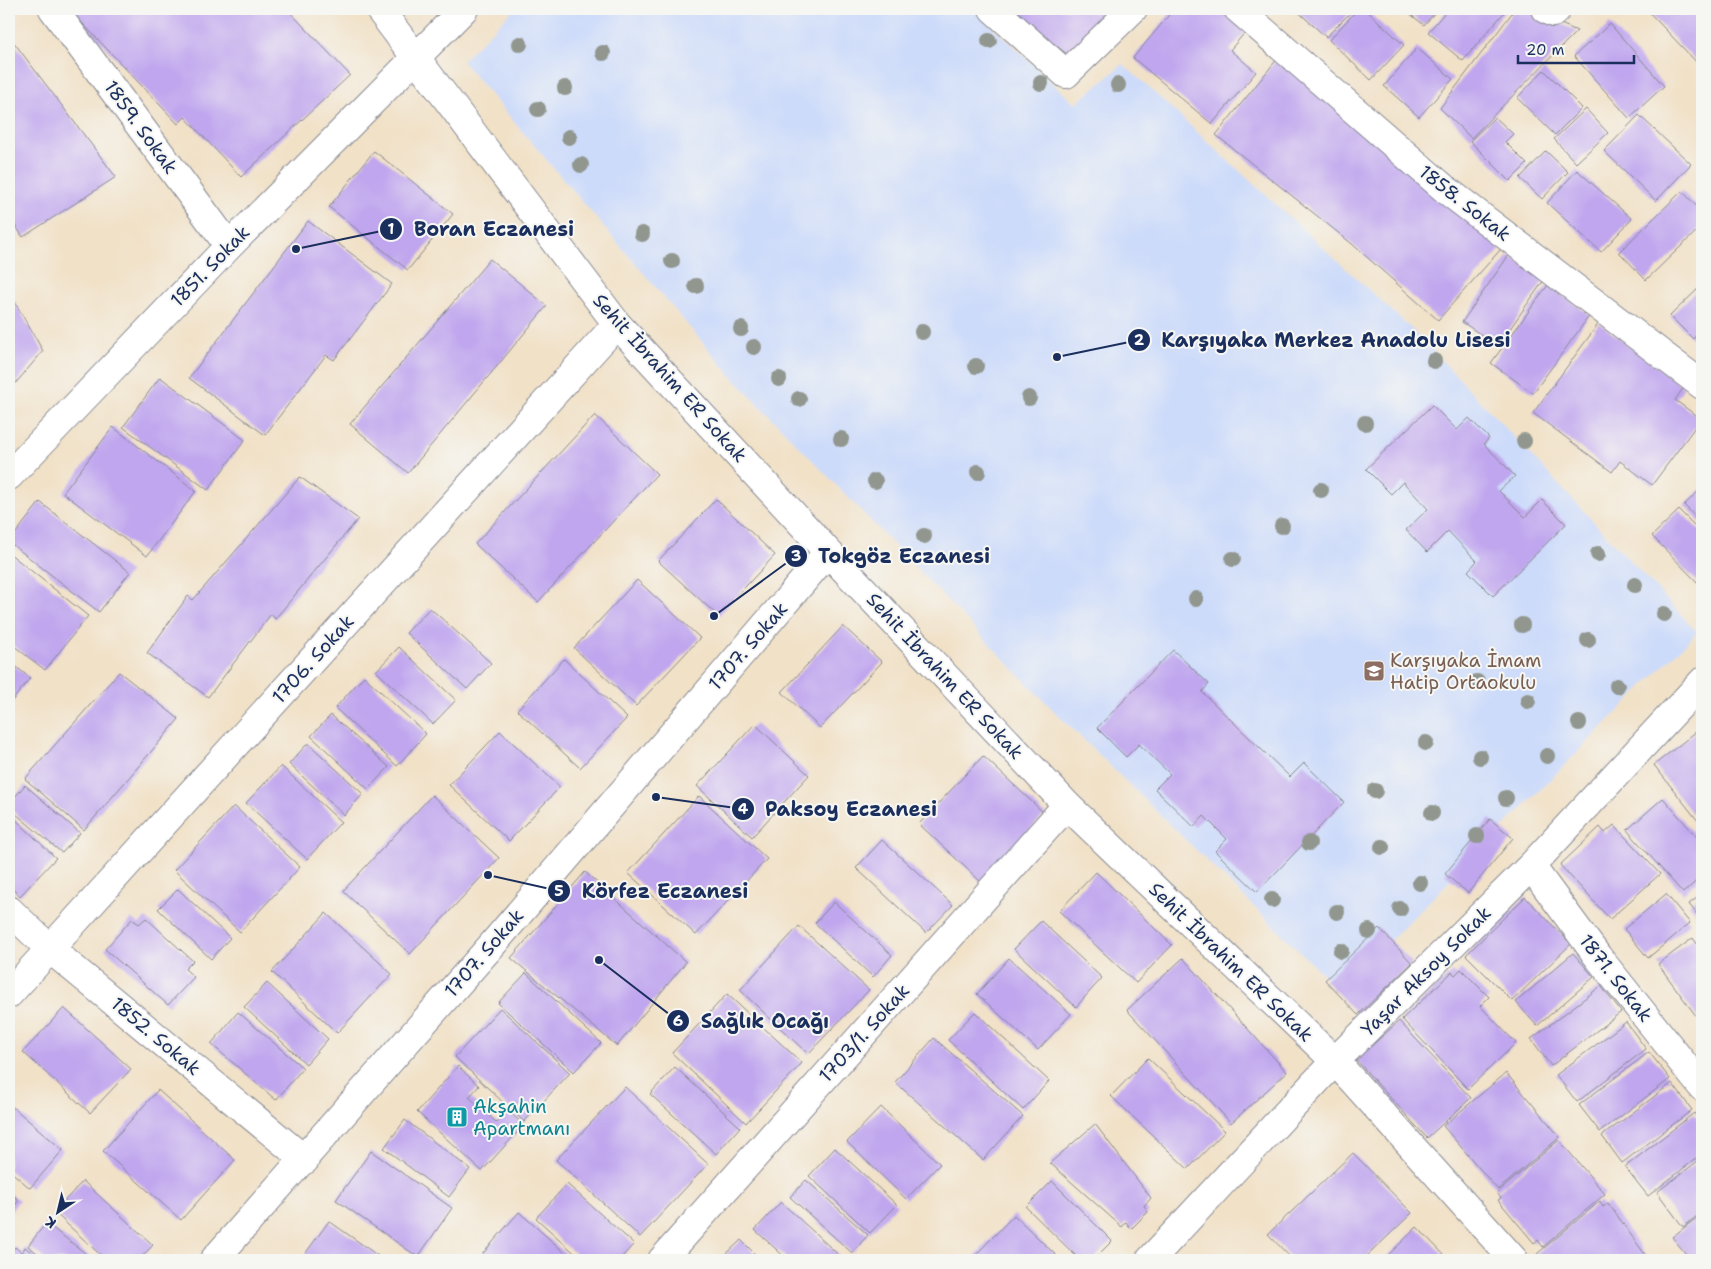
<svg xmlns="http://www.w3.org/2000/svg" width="1711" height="1269" font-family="'Shantell Sans',sans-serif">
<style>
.built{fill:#cddbfa}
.building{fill:#c0a6ee}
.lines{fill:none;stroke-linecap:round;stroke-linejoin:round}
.minor-casing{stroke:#868892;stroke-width:30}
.minor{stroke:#fff;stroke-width:28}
.tree{fill:#91978f}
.labels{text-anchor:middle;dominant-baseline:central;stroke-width:4;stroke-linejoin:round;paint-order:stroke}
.street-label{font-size:19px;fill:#1b2f5e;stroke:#f6f6f2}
.education-label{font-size:19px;fill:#785e54;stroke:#f6f6f2;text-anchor:start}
.culture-label{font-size:19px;fill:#0d838f;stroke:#f6f6f2;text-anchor:start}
.leader{fill:none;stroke:#1b2f5e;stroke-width:2}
.callout-dot{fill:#1b2f5e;stroke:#f6f6f2;stroke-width:2}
.mark-label{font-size:15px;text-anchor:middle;font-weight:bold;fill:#fff}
.callout-label{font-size:20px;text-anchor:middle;font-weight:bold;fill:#1b2f5e;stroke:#f6f6f2;stroke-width:4;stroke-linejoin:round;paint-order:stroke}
</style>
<rect width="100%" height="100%" fill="#f6f6f2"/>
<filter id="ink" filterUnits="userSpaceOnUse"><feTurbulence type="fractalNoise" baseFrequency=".02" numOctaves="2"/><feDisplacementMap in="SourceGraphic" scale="10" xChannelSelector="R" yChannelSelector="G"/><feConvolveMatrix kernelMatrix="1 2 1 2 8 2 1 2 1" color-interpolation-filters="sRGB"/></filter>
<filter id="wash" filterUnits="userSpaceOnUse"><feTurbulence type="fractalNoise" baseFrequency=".0096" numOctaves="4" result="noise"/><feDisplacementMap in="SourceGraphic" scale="20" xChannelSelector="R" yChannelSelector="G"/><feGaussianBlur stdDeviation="1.12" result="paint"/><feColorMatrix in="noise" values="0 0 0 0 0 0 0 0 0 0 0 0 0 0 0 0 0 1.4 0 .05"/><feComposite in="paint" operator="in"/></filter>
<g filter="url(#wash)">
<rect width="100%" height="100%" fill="#f1e1c7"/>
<path class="built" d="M514,9h459l102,95 48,-40 296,272 278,296 -357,359 -287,-281 -320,-332 -271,-317z"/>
<g id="blocks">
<path class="building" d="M69,9h218l63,66 -109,102 -56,-60 -7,7z
M1010,9h104l-41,50z
M1174,9h50l24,20 -18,21 26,22 -44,52 -79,-66z
M1295,9h59l-28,28z
M1358,9h7l39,36 -33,35 -42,-40z
M1404,9h34l-14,16z
M1448,9h59l-44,52 -35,-29z
M1515,9h11l51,22 -106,107 -31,-30z
M1646,9h56v59z
M1610,24l54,62 -35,32 -55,-62z
M9,36l107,141 -93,60 -14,-21z
M1417,48l36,31 -34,38 -35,-31z
M1278,58l223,191 -63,71 -87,-77 -135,-108z
M1544,70l38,38 -27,27 -38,-37z
M1586,109l22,24 -32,30 -22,-24z
M1639,115l52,49 -35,37 -52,-50z
M1495,117l18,17 -8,8 22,22 -17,17 -40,-40z
M374,151l79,63 -45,56 -79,-63z
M1546,151l22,21 -26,27 -22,-21z
M1577,170l55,49 -31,33 -54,-49z
M1682,191l20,21v14l-56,54 -27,-28z
M308,221l84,63 -58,76 -8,-5 -61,80 -76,-57z
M1509,255l35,25 -46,66 -36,-24z
M490,259l57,47 -139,167 -58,-49z
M1548,285l42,30 -57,78 -42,-30z
M1702,285v44l-9,10 -23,-23z
M9,292l34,59 -34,40z
M1599,323l85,64 -9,13 26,19 -49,66 -32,-24 -8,11 -79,-59z
M160,377l85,63 -37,50 -85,-63z
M1432,405l25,25 12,-12 20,20 -5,6 31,32 -16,15 26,26 17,-17 24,24 -73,72 -25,-25 9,-10 -29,-30 -21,21 -21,-22 22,-21 -25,-27 -12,12 -25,-25z
M595,415l62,59 -119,128 -63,-58z
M113,427l83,64 -49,65 -84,-63z
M300,477l58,42 -83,100 -4,-5 -63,83 -61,-44 41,-57 5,4z
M1702,488v36l-18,-19z
M716,499l59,56 -57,61 -60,-55z
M40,502l90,70 -31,40 -90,-70z
M1679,510l23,23v54l-50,-51z
M9,553l79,63 -43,54 -36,-28z
M637,580l63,58 -64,68 -62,-58z
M430,608l61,55 -24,26 -61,-56z
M843,626l39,36 -62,66 -38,-36z
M399,647l57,53 -23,24 -57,-53z
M1173,650l36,34 -7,8 88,85 14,-14 40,39 -87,90 -42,-41 12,-12 -23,-23 -10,11 -39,-38 15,-15 -31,-30 -13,13 -29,-29z
M564,659l63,59 -47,50 -63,-58z
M9,661l21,17 -21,27z
M119,672l60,47 -95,111 -59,-51z
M364,676l62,58 -29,32 -62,-58z
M331,715l58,52 -21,22 -57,-53z
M755,724l54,51 -57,62 -55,-51z
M1702,727v99l-48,-61z
M500,731l60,56 -51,54 -60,-56z
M308,743l55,51 -19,21 -55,-51z
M983,756l62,58 -64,68 -62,-58z
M281,766l60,56 -34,37 -61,-56z
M25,785l55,48 -18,20 -53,-45v-4z
M432,795l67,63 -89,96 -67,-63z
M699,796l68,63 -71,76 -68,-62z
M1663,798l39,45v33l-19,17 -56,-63z
M234,806l66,61 -60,65 -66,-62z
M9,813l47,45 -36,38 -11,-10z
M1490,819l23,19 -45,55 -23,-19z
M1614,825l46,49 -50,45 -50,-54 40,-38 5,6z
M882,840l71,65 -27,28 -70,-65z
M585,872l101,90 -69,84 -106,-88z
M1096,872l76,73 -36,38 -77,-72z
M178,889l52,49 -19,21 -53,-50z
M1666,894l24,29 -42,35 -24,-29z
M1702,894v27l-13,-17z
M1525,897l46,47 -59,57 -46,-46z
M834,902l58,53 -19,22 -58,-54z
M326,913l66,61 -55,59 -65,-61z
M146,918l47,43 -8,8 9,8 -26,28 -63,-56 27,-30 7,5z
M1041,921l61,57 -26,29 -62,-58z
M799,926l70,64 -61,64 -68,-64z
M1379,928l33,35 -54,52 -33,-35z
M1693,938l7,10 2,-2v78l-44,-60z
M1573,953l21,24 -57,49 -21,-24z
M1009,958l62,56 -33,36 -61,-56z
M1183,958l104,114 -56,51 -104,-113z
M1461,969l28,28 -9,9 36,37 -48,46 -66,-70 50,-47 3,3z
M526,973l75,70 -27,29 -76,-69z
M267,983l61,56 -22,25 -62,-57z
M1601,986l20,26 -70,54 -20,-27z
M727,994l75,69 -56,60 -74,-70z
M64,1008l67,61 -41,44 -67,-61z
M500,1008l70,65 -46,49 -69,-65z
M238,1012l65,56 -27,32 -65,-56z
M975,1012l74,69 -26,29 -75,-70z
M1399,1021l72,77 -44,40 -71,-78z
M1626,1022l20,27 -69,53 -21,-27z
M934,1038l89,78 -40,44 -88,-78z
M1649,1052l21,27 -70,53 -21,-27z
M1148,1058l77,73 -37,38 -77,-73z
M458,1066l21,20 -10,11 28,26 11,-12 16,14 -42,46 -65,-59z
M675,1067l65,60 -24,27 -66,-60z
M1506,1073l54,64 -62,53 -55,-64z
M1672,1083l20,27 -70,53 -20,-27z
M625,1087l83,77 -68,73 -84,-77z
M158,1090l77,70 -54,60 -78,-69z
M9,1104l54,46 -33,38 -21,-18z
M881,1107l59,57 -34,35 -59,-57z
M1694,1113l8,11v30l-54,42 -23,-29z
M405,1120l65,49 -21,28 -65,-49z
M1095,1124l56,74 -7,8 4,6 -17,17 -5,-7 -4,5 -72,-64z
M1559,1140l46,54 -62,53 -5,-7 -4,3 -36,-43 3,-2 -4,-5z
M835,1148l62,57 -27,28 -61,-57z
M371,1151l81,57 -34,49 -82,-57z
M1353,1153l59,60 -49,47h-70l-25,-26z
M1702,1158v54l-19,15 -26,-35z
M806,1180l62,55 -16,18 -62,-56z
M83,1181l70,64 -14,15h-33l-52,-48z
M1052,1181l60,60 -19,19h-13l-54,-53z
M567,1184l67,60 -15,16h-37l-46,-42z
M9,1192l10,8 -10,14z
M1600,1201l3,6 5,-4 41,57h-107l-5,-6z
M781,1202l62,57 -1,1h-54l-33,-30z
M519,1212l54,48h-91l-3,-2z
M1702,1214v46h-11l-19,-23z
M1014,1215l47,45h-90z
M329,1221l55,39h-71l-8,-6z
M46,1223l48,37h-48l-18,-14z
M1417,1227l32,33h-66z
M741,1240l20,20h-41z
M15,1247l7,6 3,-6 16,13h-32v-6z"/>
</g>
</g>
<g filter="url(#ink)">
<use href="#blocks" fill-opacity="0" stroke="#868892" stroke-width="1"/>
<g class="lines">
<g class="minor-casing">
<path id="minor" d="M53,9l176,237
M379,9l238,315 211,228 239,253 268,256 179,199
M993,9l73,65 67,-65
M1238,9l207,180 257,196
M1545,9l8,4 4,-4
M9,476l220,-230 235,-237
M1531,866l67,91 104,130
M9,910l41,39 255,211
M9,994l608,-670
M214,1260l278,-315 336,-393
M662,1260l405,-455
M1150,1260l185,-199 196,-195 171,-184"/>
</g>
<use href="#minor" class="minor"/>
</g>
<g class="tree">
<circle cx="989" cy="41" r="8"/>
<circle cx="520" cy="44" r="8"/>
<circle cx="603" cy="53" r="8"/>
<circle cx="1041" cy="83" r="8"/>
<circle cx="1118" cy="85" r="8"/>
<circle cx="565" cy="88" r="8"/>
<circle cx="538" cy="109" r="8"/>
<circle cx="569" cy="137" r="8"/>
<circle cx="581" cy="165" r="8"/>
<circle cx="642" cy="234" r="8"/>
<circle cx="672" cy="261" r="8"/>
<circle cx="696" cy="286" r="8"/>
<circle cx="741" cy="329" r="8"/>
<circle cx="922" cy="332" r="8"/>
<circle cx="754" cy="347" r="8"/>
<circle cx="1434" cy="361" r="8"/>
<circle cx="976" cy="366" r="8"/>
<circle cx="779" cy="379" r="8"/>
<circle cx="1029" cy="398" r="8"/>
<circle cx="799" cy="399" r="8"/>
<circle cx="1365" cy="423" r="8"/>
<circle cx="841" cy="439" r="8"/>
<circle cx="1524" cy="441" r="8"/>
<circle cx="978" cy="472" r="8"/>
<circle cx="875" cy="481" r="8"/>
<circle cx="1321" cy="490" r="8"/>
<circle cx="1282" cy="526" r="8"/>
<circle cx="924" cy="536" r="8"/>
<circle cx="1598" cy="554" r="8"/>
<circle cx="1233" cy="559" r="8"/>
<circle cx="1635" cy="585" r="8"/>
<circle cx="1196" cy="599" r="8"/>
<circle cx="1664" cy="614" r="8"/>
<circle cx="1522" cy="625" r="8"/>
<circle cx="1588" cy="640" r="8"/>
<circle cx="1477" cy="682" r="8"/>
<circle cx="1617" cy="686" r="8"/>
<circle cx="1528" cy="701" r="8"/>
<circle cx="1579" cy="723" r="8"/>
<circle cx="1426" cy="743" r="8"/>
<circle cx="1547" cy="756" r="8"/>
<circle cx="1480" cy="757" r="8"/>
<circle cx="1375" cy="791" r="8"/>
<circle cx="1506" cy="798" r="8"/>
<circle cx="1432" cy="813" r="8"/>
<circle cx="1477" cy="836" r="8"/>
<circle cx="1309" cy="843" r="8"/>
<circle cx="1382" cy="847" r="8"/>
<circle cx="1420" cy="883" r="8"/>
<circle cx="1272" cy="900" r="8"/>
<circle cx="1400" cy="909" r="8"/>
<circle cx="1337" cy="912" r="8"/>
<circle cx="1369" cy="931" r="8"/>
<circle cx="1341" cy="951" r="8"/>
</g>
</g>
<defs>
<g id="school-square" transform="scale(1.125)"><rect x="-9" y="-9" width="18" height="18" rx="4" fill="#8d6e63" stroke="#f6f6f2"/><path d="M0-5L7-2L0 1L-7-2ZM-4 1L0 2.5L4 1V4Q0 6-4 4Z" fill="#fff"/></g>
<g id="building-square" transform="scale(1.125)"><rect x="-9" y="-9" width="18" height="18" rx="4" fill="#0f9aa8" stroke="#f6f6f2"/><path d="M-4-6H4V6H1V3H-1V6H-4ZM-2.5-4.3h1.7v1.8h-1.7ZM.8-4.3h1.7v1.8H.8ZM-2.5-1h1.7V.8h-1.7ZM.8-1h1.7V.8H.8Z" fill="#fff"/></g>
</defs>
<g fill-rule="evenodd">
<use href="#school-square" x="1374" y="671"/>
<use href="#building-square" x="457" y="1117"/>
</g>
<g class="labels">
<g class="street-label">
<text transform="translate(141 127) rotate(54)">1859. Sokak</text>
<text transform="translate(1465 203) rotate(38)">1858. Sokak</text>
<text transform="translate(210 266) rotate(-46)">1851. Sokak</text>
<text transform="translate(670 378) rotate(48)">Sehit İbrahim ER Sokak</text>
<text transform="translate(748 646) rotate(-49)">1707. Sokak</text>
<text transform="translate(313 659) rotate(-48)">1706. Sokak</text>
<text transform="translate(945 676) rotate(47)">Sehit İbrahim ER Sokak</text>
<text transform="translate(484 953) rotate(-49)">1707. Sokak</text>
<text transform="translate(1231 962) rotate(44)">Sehit İbrahim ER Sokak</text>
<text transform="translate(1426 971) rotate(-45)">Yaşar Aksoy Sokak</text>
<text transform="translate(1616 978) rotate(52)">1871. Sokak</text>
<text transform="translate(864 1033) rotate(-48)">1703/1. Sokak</text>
<text transform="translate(156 1036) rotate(40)">1852. Sokak</text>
</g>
<g class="education-label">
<text x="1390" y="660">Karşıyaka İmam<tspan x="1390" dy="22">Hatip Ortaokulu</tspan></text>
</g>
<g class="culture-label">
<text x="473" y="1106">Akşahin<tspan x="473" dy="22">Apartmanı</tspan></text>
</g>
</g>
<path class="leader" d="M296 249L391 229M1057 357L1139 340M714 616L796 556M656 797L743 809M488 875L559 891M599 960L678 1021"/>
<g class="callout-dot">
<circle cx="296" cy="249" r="5"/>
<circle cx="1057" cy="357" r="5"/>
<circle cx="714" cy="616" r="5"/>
<circle cx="656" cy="797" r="5"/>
<circle cx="488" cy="875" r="5"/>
<circle cx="599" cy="960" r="5"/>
<circle cx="391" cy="229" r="12"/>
<circle cx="1139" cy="340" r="12"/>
<circle cx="796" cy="556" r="12"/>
<circle cx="743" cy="809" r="12"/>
<circle cx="559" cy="891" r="12"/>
<circle cx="678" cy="1021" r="12"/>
</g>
<g class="mark-label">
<text x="391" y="234">1</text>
<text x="1139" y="345">2</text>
<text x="796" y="561">3</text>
<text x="743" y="814">4</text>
<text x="559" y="896">5</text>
<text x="678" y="1026">6</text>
</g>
<g class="callout-label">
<text x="494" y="236">Boran Eczanesi</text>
<text x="1336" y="347">Karşıyaka Merkez Anadolu Lisesi</text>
<text x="904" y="563">Tokgöz Eczanesi</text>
<text x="851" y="816">Paksoy Eczanesi</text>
<text x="665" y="898">Körfez Eczanesi</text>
<text x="765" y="1028">Sağlık Ocağı</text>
</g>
<rect width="1711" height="1269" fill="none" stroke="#f6f6f2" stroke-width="30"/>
<g transform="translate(58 1212) rotate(215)" stroke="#f6f6f2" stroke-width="4" paint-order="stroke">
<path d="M0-4L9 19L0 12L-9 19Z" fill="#1b2f5e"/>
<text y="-8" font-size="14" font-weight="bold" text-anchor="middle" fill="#1b2f5e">K</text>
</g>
<path d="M1518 55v8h116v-8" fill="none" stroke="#1b2f5e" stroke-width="2.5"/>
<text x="1526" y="55" font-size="15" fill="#1b2f5e" stroke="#f6f6f2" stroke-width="4" paint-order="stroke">20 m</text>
</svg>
